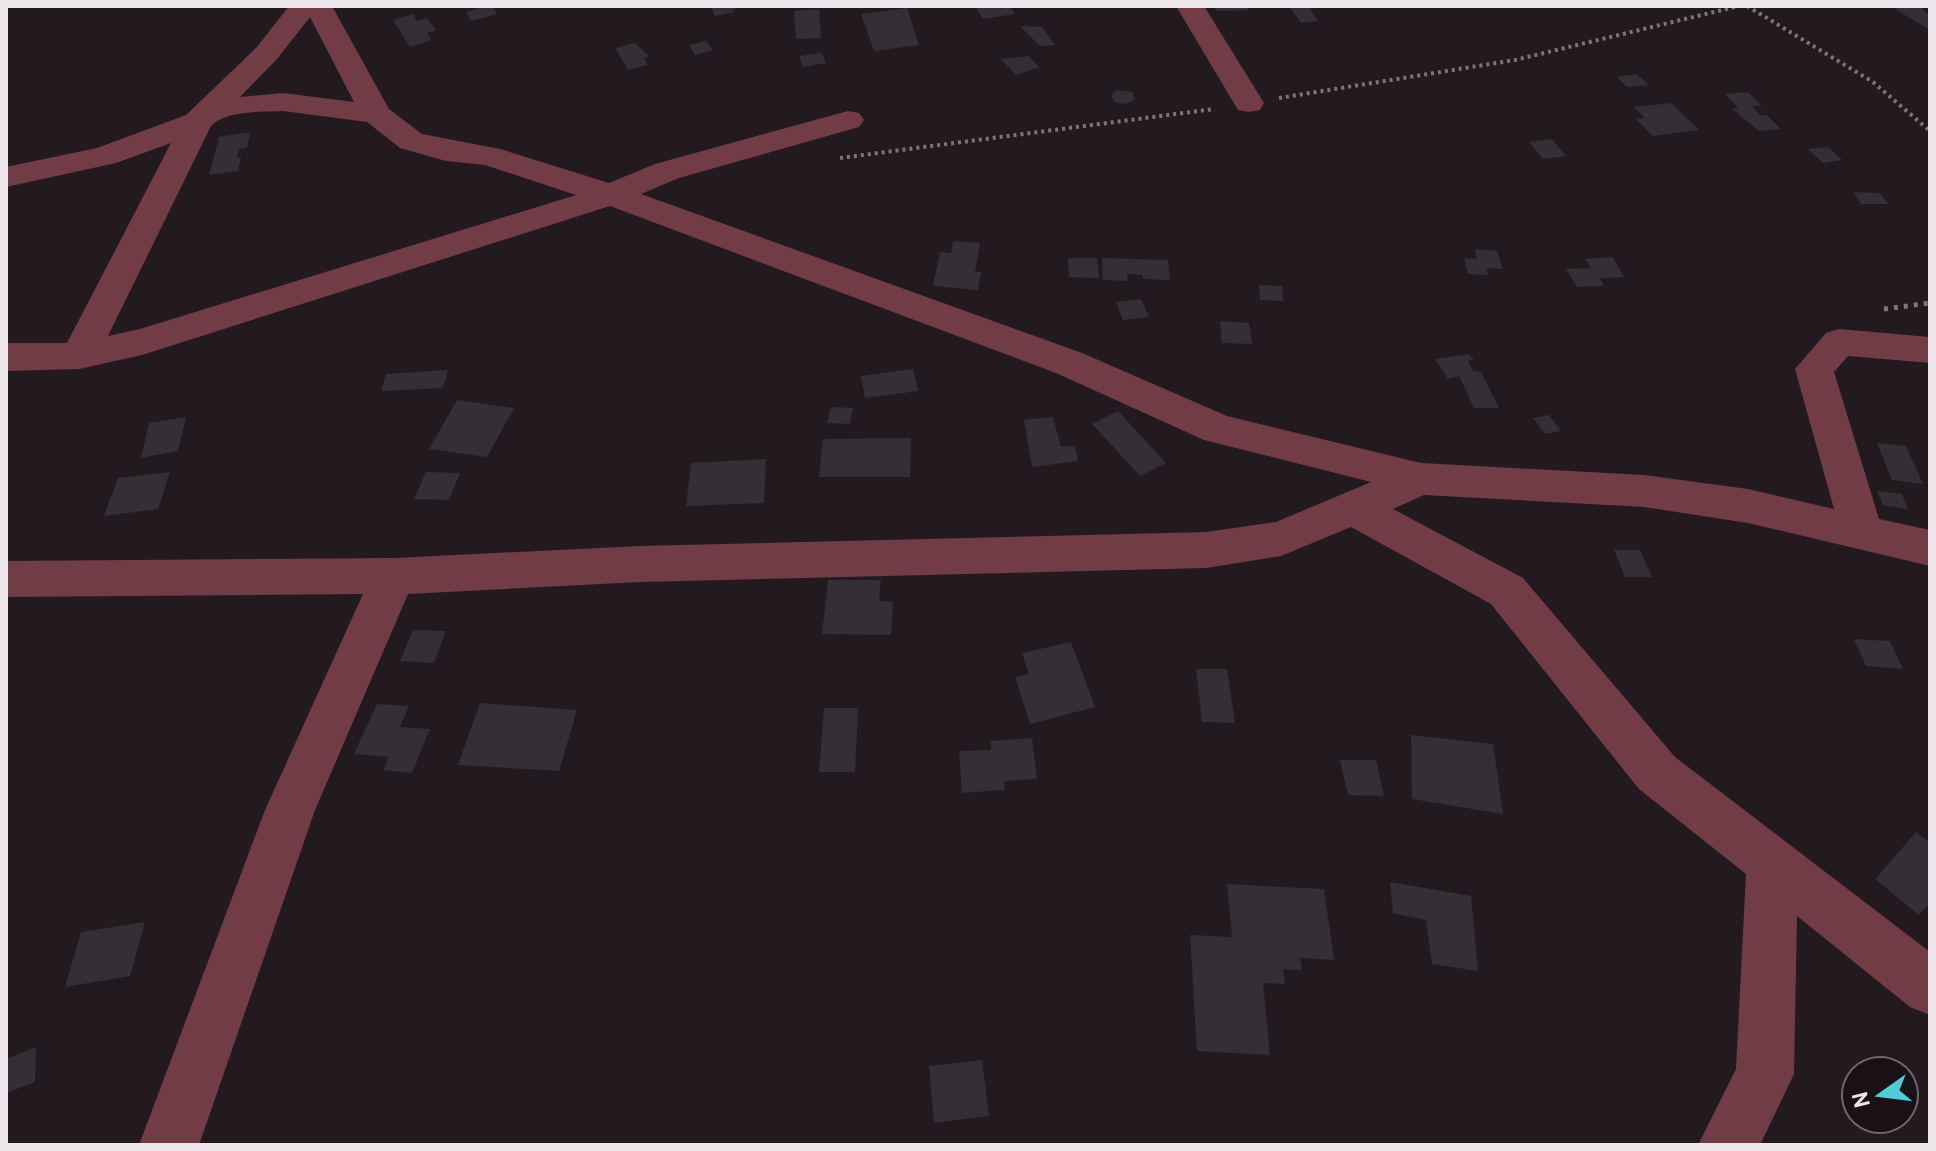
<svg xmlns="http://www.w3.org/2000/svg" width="1936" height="1151" font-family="Overpass,sans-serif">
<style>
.building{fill:#342e36}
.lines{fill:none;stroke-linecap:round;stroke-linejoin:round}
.path-far1{stroke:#7c7579;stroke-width:4;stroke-dasharray:3 4;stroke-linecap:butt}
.path{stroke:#7c7579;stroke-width:5;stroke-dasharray:4 6;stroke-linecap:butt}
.minor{fill:#723c46;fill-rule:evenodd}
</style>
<rect width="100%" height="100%" fill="#221a1f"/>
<path class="building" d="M487,6h5l5,8 -26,7 -5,-9z
M711,6h27l1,2 -7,1 2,3 -19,4z
M975,6h34l6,8 -32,5z
M1214,6h33l2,4 -32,1z
M1289,6h19l10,15 -17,2z
M1908,6h11l9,8 2,16 -35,-21z
M907,8l12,37 -45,6 -13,-37z
M819,9l2,29 -25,1 -2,-28z
M413,14l4,7 10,-3 9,12 -9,3 4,7 -21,7 -17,-27z
M1020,26l22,1 13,18 -15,1z
M706,41l7,9 -18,5 -6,-10z
M635,43l15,14 -6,1 4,7 -20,5 -13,-22z
M822,53l4,10 -23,4 -4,-11z
M1029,56l10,11 -23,8 -15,-16z
M1636,74l13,11 -22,2 -10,-10z
M1117,90l16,2 2,7 -9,5 -11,-2 -4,-7z
M1748,92l14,14h-10l8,9h7l14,14 -22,2 -27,-22 6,-1 -13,-14z
M1671,103l28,27 -46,6 -17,-17 9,-1 -11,-11z
M250,132l-3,16 -8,1 -2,9 4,-1 -3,14 -29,4 10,-38z
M1552,139l14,17 -23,3 -14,-17z
M1828,147l14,13 -19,3 -15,-14z
M1853,192l27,1 8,11h-27z
M953,241l27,2 -5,29h6l-3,18 -45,-4 7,-34 11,1z
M1475,249l22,2 6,18 -17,-1 2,7 -20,-1 -4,-16 13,1z
M1613,257l11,20 -24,1 4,8 -27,1 -11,-18 25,-1 -6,-9z
M1068,258h29l2,20 -30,-1z
M1102,258l66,2 2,20 -27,-1 -1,-4 -15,-1 1,7 -25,-1z
M1259,285l23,1 1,15 -23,-1z
M1141,299l8,18 -26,3 -7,-18z
M1220,321l29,2 3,21 -30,-1z
M1469,354l5,6 -6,1 5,10 8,1 18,36h-25l-15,-32 -11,3 -13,-20z
M913,369l5,22 -53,7 -4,-22z
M448,370l-5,18 -62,3 5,-17z
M457,400l57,8 -27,49 -58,-8z
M831,407l22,1 -3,16 -23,-1z
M1118,411l48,52 -26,13 -48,-52z
M1549,415l12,16 -16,3 -12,-16z
M186,417l-8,34 -37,7 8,-35z
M1053,417l8,30 14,-1 3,15 -46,6 -8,-47z
M911,438l-1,39h-91l4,-38z
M1877,443l29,3 17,38 -31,-4z
M766,459l-2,44 -78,3 5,-43z
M170,472l-12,37 -54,7 14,-38z
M426,472l34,1 -11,27 -35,-1z
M1877,491l25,3 6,15 -25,-4z
M1614,550h26l12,27h-27z
M828,580h53l-2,21 14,1 -2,33 -69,-1z
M413,630l33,1 -12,32 -34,-2z
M1854,639l36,2 13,28 -37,-3z
M1071,642l24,65 -65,17 -15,-47 14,-3 -7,-21z
M1196,669h31l8,54 -33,-1z
M480,703l97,7 -18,61 -101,-6z
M377,704l32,2 -9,21 30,2 -18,44 -29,-3 6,-13 -35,-3z
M824,708h34l-3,64h-36z
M1411,735l82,9 10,70 -91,-15z
M1032,738l5,41 -33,2 1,9 -43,3 -3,-42 32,-1v-9z
M1340,760h36l8,36 -36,-1z
M1916,832l14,11v60l-11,12 -44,-36z
M1390,882l81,14 7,75 -46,-7 -6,-44 -33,-7z
M1227,884l97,5 10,71 -34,-2 2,12 -19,-1 2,15 -22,-1 7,72 -73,-4 -7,-116 42,2z
M145,922l-15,54 -65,11 16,-55z
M36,1047l-1,35 -29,11v-34z
M982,1060l7,56 -55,7 -5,-57z"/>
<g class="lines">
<path class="path-far1" d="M1747,6l126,76 57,49
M1279,98l236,-38 224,-54
M840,158l374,-49"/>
<path class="path" d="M1884,309l46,-6"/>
<path class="minor" d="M289,6h43l57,103 33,25 78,15 109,34 46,-19 193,-53 11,2 5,7 -5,7 -180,51 -38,16 441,159 145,63 194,47 223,12 104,14 86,20 -39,-140 31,-36 13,-4 91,8v26l-82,-7 -14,16 45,147 51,11v36l-182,-43 -104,-16 -220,-12 -31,14 130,69 152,179 255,195v63l-20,-8 -113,-91 -3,158 -34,71h-62l38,-76 10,-195 -107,-85 -148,-185 -140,-77 -70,29 -75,12 -566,14 -232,12 -93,216 -116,335h-60l126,-335 98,-216 -357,3v-36l388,-3 246,-12 566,-14 70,-10 95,-40 -167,-42 -148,-67 -446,-167 -468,149 -63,14 -73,2v-28h61l104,-200 -55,20 -110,24v-20l91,-19 89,-33 71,-68zM310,17l44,85 -71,-9 -43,4 37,-38zM283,111l84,11 33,26 46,13 39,4 91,30 -436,134 -32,7 103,-210c15,-16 51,-14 72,-15z
M1176,6h28l60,97 -4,7 -11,2 -11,-2z"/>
</g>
<rect width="1936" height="1151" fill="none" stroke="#ede7eb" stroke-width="16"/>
<g transform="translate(1880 1095) rotate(256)"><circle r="38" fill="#191116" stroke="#6e676b" stroke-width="2"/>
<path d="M0-6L14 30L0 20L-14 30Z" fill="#52cbd9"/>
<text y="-12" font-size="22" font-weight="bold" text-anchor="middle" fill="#ede7eb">N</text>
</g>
</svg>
